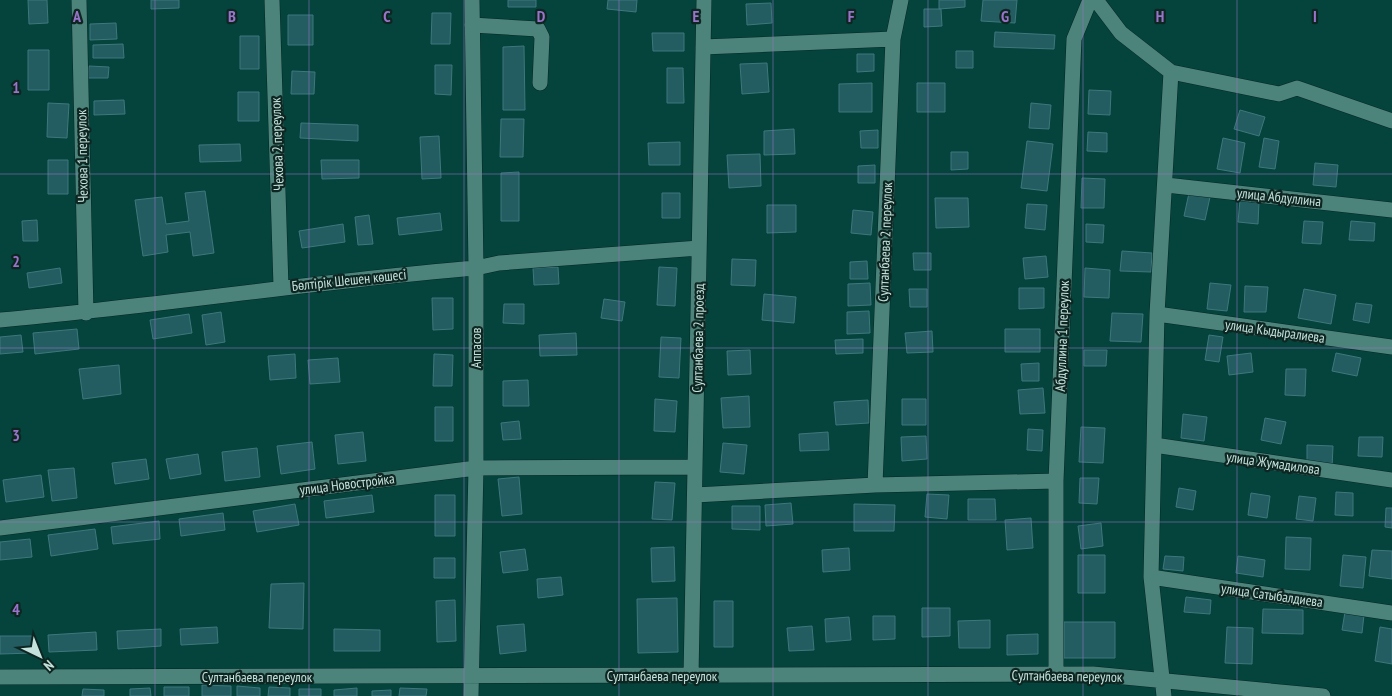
<svg xmlns="http://www.w3.org/2000/svg" width="1392" height="696" font-family="'PT Sans Narrow',sans-serif">
<style>
.building{fill:#235d62;stroke:#3f777c}
.lines{fill:none;stroke-linecap:round;stroke-linejoin:round}
.minor-casing{stroke:#082623;stroke-width:16}
.minor{stroke:#4c837a;stroke-width:15}
.grid{fill:none;stroke:#9974cb;stroke-width:1;stroke-opacity:0.55}
.labels{text-anchor:middle;dominant-baseline:central;stroke-width:4.5;stroke-linejoin:round;paint-order:stroke}
.street-label{font-size:14px;fill:#c5e1dc;stroke:#0e2622}
.grid-label{font-size:16px;text-anchor:middle;font-weight:bold;fill:#9974cb;stroke:#0e2622;stroke-width:4.5;stroke-linejoin:round;paint-order:stroke}
</style>
<rect width="100%" height="100%" fill="#04443d"/>
<path class="building" d="M28,0h19l1,23 -19,1z
M151,0h28v8l-28,1z
M508,0h28v7h-28z
M608,0h29l-1,12 -29,-3z
M939,0h26v7l-26,2z
M983,0h34l-2,23 -34,-2z
M771,3l1,20 -25,2 -1,-21z
M924,9h17l1,17 -18,1z
M432,13h19l-1,31h-19z
M288,15h25v30h-25z
M116,23l1,16 -27,1v-16z
M995,32l60,3 -1,14 -60,-2z
M652,33h32v18h-31z
M240,36h19v33h-19z
M123,44l1,14h-31v-13z
M524,46l1,64h-22v-63z
M28,50h21v40h-21z
M956,51h17v17h-17z
M857,54h17v17l-17,1z
M767,63l2,29 -27,2 -2,-30z
M435,65h17l-1,30 -16,-1z
M89,66l20,1 -1,11h-20z
M667,68h16l1,35h-17z
M292,71l23,1 -1,22h-23z
M872,83v29h-33v-28z
M917,83h28v29h-28z
M1089,90l22,1 -1,24 -22,-1z
M238,92h21v29h-21z
M124,100l1,14 -31,1v-14z
M48,103l21,1 -2,34 -20,-1z
M1031,103l20,2 -2,24 -20,-1z
M1240,110l25,7 -6,19 -25,-7z
M501,119h23l-1,38h-23z
M301,123l57,2v16l-58,-3z
M794,129l1,25 -31,1v-24z
M878,130v18h-17l-1,-17z
M1088,132l19,1v19l-20,-1z
M439,136l2,42 -19,1 -2,-42z
M1223,138l22,5 -5,30 -23,-4z
M1264,138l15,3 -4,28 -16,-2z
M1027,141l26,3 -6,47 -26,-3z
M680,142v23h-31l-1,-22z
M240,144l1,17 -41,1 -1,-17z
M951,152h17v17l-17,1z
M760,154l1,32 -32,2 -2,-33z
M48,160h20v34h-20z
M321,160h38v18l-37,1z
M1315,163l23,2 -2,22 -23,-2z
M875,165v18h-17v-17z
M519,172v49h-18v-48z
M1082,178l23,1 -1,29h-23z
M205,191l9,62 -21,3 -3,-24 -24,3 2,17 -25,4 -8,-56 27,-3 4,27 23,-3 -4,-28z
M662,193h18v25h-18z
M1189,193l21,4 -5,23 -21,-4z
M935,198h33l1,29 -33,1z
M1240,200l19,2 -1,22 -20,-2z
M1027,204l20,1 -2,25 -20,-2z
M767,205h29v27l-29,1z
M853,210l20,2 -2,23 -20,-2z
M440,213l2,17 -43,5 -2,-17z
M369,215l4,29 -15,1 -3,-28z
M37,220l1,21h-15l-1,-20z
M1304,221l19,1 -2,22 -19,-1z
M1351,221l24,2 -1,18 -25,-1z
M343,224l2,18 -43,6 -3,-17z
M1086,224l18,1 -1,18 -17,-1z
M1122,251l30,2 -1,19 -31,-1z
M913,253h18v17h-17z
M1046,256l2,21 -23,2 -2,-21z
M732,259l24,1 -1,26 -24,-1z
M867,261l1,18h-18v-17z
M558,267l1,17 -25,1 -1,-17z
M659,267l18,1 -2,38 -18,-1z
M60,268l2,15 -33,5 -2,-15z
M1085,268l25,2 -1,28 -25,-1z
M870,283l1,22 -23,1v-22z
M1210,283l21,2 -4,26 -20,-2z
M1245,286l23,1 -2,25h-22z
M1019,288h25v20l-25,1z
M909,289h18v18h-17z
M1304,289l32,6 -5,29 -33,-6z
M764,294l32,3 -2,26 -32,-3z
M432,298h21v31l-20,1z
M604,299l21,3 -3,19 -21,-3z
M1356,303l16,2 -3,18 -16,-3z
M504,304h20v20l-21,-1z
M869,311l1,22 -23,1v-22z
M221,312l4,30 -19,3 -4,-30z
M1112,313l31,1 -2,28 -31,-1z
M189,314l3,19 -39,6 -3,-19z
M77,329l2,20 -44,5 -2,-21z
M1005,329h35v23h-35z
M932,331l1,21 -26,1 -2,-20z
M576,333l1,22 -37,1 -1,-21z
M21,335l2,17 -23,2v-17z
M1209,335l14,2 -4,25 -14,-2z
M661,337l20,1 -2,40 -20,-1z
M863,339v14l-27,1 -1,-14z
M750,350l1,24 -23,1 -1,-24z
M1084,350h23l-1,16h-22z
M1251,353l2,19 -24,3 -2,-19z
M1336,353l25,5 -4,18 -25,-5z
M295,354l1,24 -26,2 -2,-24z
M434,354l19,1 -1,31h-19z
M338,358l2,24 -30,2 -2,-24z
M1039,363v18h-17l-1,-17z
M119,365l2,29 -38,5 -4,-30z
M1286,369h20l-1,27 -20,-1z
M528,380l1,26h-26v-25z
M1043,388l2,25 -25,1 -2,-24z
M749,396l1,31 -27,1 -2,-30z
M655,399l22,2 -2,31 -21,-1z
M902,399h24v26h-24z
M868,400l1,23 -33,2 -2,-23z
M435,407h18v34h-18z
M1183,414l24,3 -3,24 -23,-3z
M1265,418l21,4 -5,22 -20,-4z
M519,421l2,18 -18,1 -2,-17z
M1081,427l24,1 -2,35 -24,-1z
M1028,429l15,1 -1,21 -15,-1z
M363,432l3,29 -28,3 -3,-29z
M828,432l1,18 -29,1 -1,-17z
M926,436l1,23 -25,2 -1,-24z
M1359,437h24l-1,20 -24,-1z
M312,442l3,27 -34,5 -4,-28z
M723,443l24,2 -3,29 -24,-2z
M1307,445l26,1 -1,22 -25,-1z
M257,448l3,29 -35,4 -3,-29z
M198,454l3,20 -31,5 -4,-20z
M146,459l3,20 -34,5 -3,-21z
M74,468l3,30 -25,3 -4,-31z
M41,475l3,22 -38,5 -3,-22z
M519,477l3,37 -20,2 -4,-37z
M1080,478h19l-2,26 -18,-1z
M655,482l20,1 -3,37 -20,-1z
M1179,488l17,3 -3,19 -17,-3z
M1336,492l17,1v23l-18,-1z
M1251,493l19,3 -3,22 -19,-3z
M927,494l22,1 -2,24 -22,-2z
M372,495l2,17 -48,6 -2,-17z
M435,495h20v41h-20z
M1299,496l17,2 -3,23 -17,-2z
M968,499h27l1,21h-28z
M791,503l2,21 -27,2 -1,-21z
M295,504l4,21 -42,7 -4,-21z
M854,504l41,1 -1,26h-40z
M732,506h28v24l-28,-1z
M1386,508h6v20l-7,-1z
M223,513l2,17 -44,6 -2,-17z
M1031,518l2,30 -26,2 -2,-30z
M159,521l1,18 -47,5 -2,-17z
M1101,523l2,23 -22,3 -3,-23z
M95,529l3,20 -47,7 -3,-21z
M1286,537l25,1 -1,32 -25,-1z
M30,539l2,18 -32,3v-18z
M674,547l1,34 -23,1 -1,-34z
M849,548l1,22 -27,2 -1,-22z
M525,549l3,21 -25,3 -3,-21z
M1372,550l20,1v28l-23,-3z
M1078,555h27v38h-27z
M1343,555l23,2 -3,31 -23,-2z
M1165,556l19,1 -1,14 -20,-2z
M1238,556l27,4 -2,17 -27,-4z
M434,558h21v20h-21z
M561,577l2,18 -25,3 -1,-19z
M304,583l-1,46 -34,-1 2,-44z
M1186,597l25,3 -1,14 -26,-2z
M677,598l1,54 -40,1 -1,-54z
M455,600l1,41 -19,1 -1,-41z
M714,601h19v46h-19z
M922,608h28v28l-28,1z
M1263,609l40,1v24l-41,-1z
M1345,612l19,3 -2,18 -20,-3z
M873,616h22v23l-22,1z
M849,617l2,23 -25,2 -1,-23z
M990,620v28h-31l-1,-27z
M1064,622h51v36h-51z
M524,624l2,27 -26,3 -3,-28z
M812,626l2,24 -25,1 -2,-23z
M217,627l1,16 -37,2 -1,-16z
M1227,627l26,1 -1,36 -27,-1z
M1380,627l12,2v35l-17,-3z
M161,629v17l-43,3 -1,-18z
M334,629l46,1v21h-46z
M96,632l1,18 -48,2 -1,-17z
M1038,634v20l-31,1v-20z
M0,636h34v17l-34,1z
M202,685l29,1v10h-29z
M237,686l23,2v8h-23z
M164,687h25v9h-25z
M269,687l21,1v8h-22z
M150,688l1,8h-21v-7z
M357,688v8h-23v-6z
M400,688l27,1 -1,7h-27z
M83,689l21,1v6h-22z
M299,689h22v7h-22z
M391,690v6h-19v-5z"/>
<g class="lines">
<g class="minor-casing">
<path id="minor" d="M79,0l7,313
M272,0l9,287
M1096,0l25,33 50,39 108,22 18,-6 95,33
M472,25l66,4 4,8 -2,46
M703,47l190,-8
M1166,185l226,25
M1157,314l235,33
M0,320c159,-14 317,-39 476,-52l23,-5 200,-15
M1154,445l238,35
M875,485l18,-446 8,-39
M695,495l180,-10 181,-4
M0,528l476,-60 219,-1
M1151,577l241,36
M1056,674v-193l18,-442 16,-39
M691,676l13,-676
M0,677l1093,-3 230,22
M471,696l5,-228v-200l-4,-268
M1164,696l-13,-119 6,-263 14,-242"/>
</g>
<use href="#minor" class="minor"/>
</g>
<path class="grid" d="M155,0v696M309,0v696M464,0v696M619,0v696M773,0v696M928,0v696M1083,0v696M1237,0v696M0,174h1392M0,348h1392M0,522h1392"/>
<g class="labels">
<g class="street-label">
<text transform="translate(277 144) rotate(-92)">Чехова 2 переулок</text>
<text transform="translate(82 156) rotate(-91)">Чехова 1 переулок</text>
<text transform="translate(1279 197) rotate(6)">улица Абдуллина</text>
<text transform="translate(885 242) rotate(-88)">Султанбаева 2 переулок</text>
<text transform="translate(349 280) rotate(-6)">Бөлтірік Шешен көшесі</text>
<text transform="translate(1275 331) rotate(8)">улица Кыдыралиева</text>
<text transform="translate(1062 336) rotate(-88)">Абдуллина 1 переулок</text>
<text transform="translate(698 338) rotate(-89)">Султанбаева 2 проезд</text>
<text transform="translate(476 348) rotate(-90)">Аппасов</text>
<text transform="translate(1273 463) rotate(8)">улица Жумадилова</text>
<text transform="translate(347 484) rotate(-7)">улица Новостройка</text>
<text transform="translate(1272 595) rotate(8)">улица Сатыбалдиева</text>
<text x="662" y="676">Султанбаева переулок</text>
<text transform="translate(1067 676) rotate(1)">Султанбаева переулок</text>
<text x="257" y="677">Султанбаева переулок</text>
</g>
</g>
<g class="grid-label">
<text x="77" y="22">A</text>
<text x="232" y="22">B</text>
<text x="387" y="22">C</text>
<text x="541" y="22">D</text>
<text x="696" y="22">E</text>
<text x="851" y="22">F</text>
<text x="1005" y="22">G</text>
<text x="1160" y="22">H</text>
<text x="1315" y="22">I</text>
<text x="16" y="93">1</text>
<text x="16" y="267">2</text>
<text x="16" y="441">3</text>
<text x="16" y="615">4</text>
</g>
<g transform="translate(40 656) rotate(137)" stroke="#0e2622" stroke-width="4" paint-order="stroke">
<path d="M0-4L9 19L0 12L-9 19Z" fill="#c5e1dc"/>
<text y="-8" font-size="14" font-weight="bold" text-anchor="middle" fill="#c5e1dc">N</text>
</g>
</svg>
